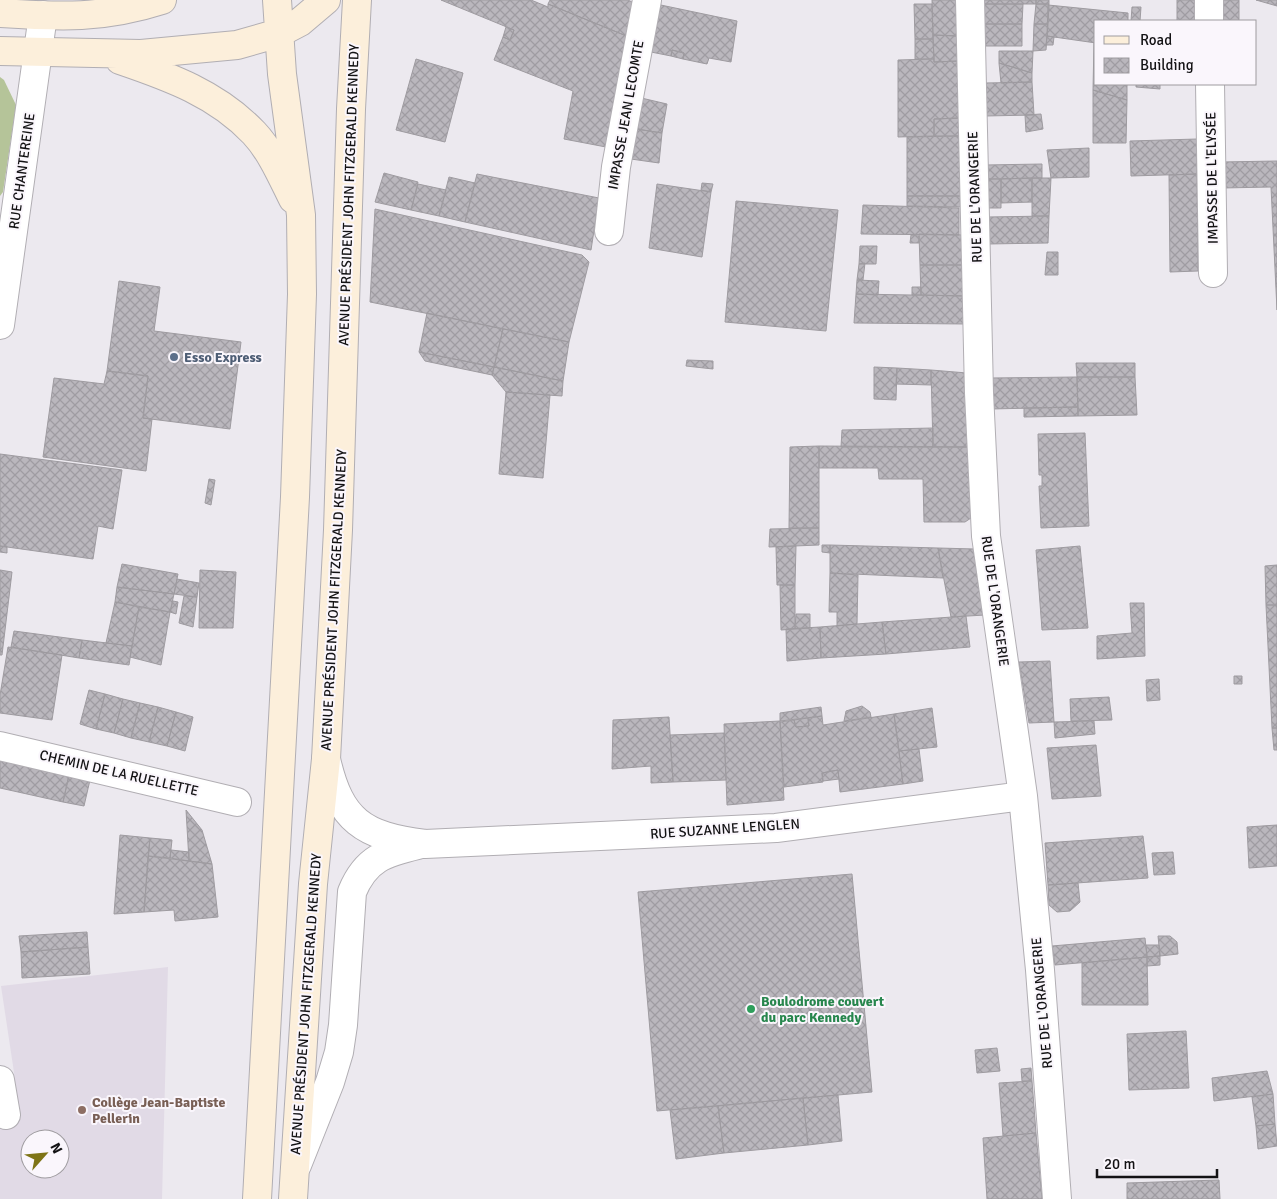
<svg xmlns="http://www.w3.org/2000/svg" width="1277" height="1199" font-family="Signika,sans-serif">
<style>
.built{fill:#e1dae6;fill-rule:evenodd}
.park{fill:#b5c499}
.building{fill:url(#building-cross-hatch);stroke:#9e9ba0}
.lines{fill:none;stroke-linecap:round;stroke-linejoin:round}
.minor-casing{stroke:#b1aeb3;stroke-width:30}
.secondary-casing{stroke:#b1aeb3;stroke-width:30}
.minor{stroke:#fff;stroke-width:28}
.secondary{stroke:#fcefdb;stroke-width:28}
.service-dot{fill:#5c6f8a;stroke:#faf6fc;stroke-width:2}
.leisure-dot{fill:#2e9e5b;stroke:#faf6fc;stroke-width:2}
.education-dot{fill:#8d6e63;stroke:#faf6fc;stroke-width:2}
.labels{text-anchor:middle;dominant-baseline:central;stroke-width:4;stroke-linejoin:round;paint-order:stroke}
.street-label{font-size:14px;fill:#131214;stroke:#faf6fc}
.service-label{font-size:14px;font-weight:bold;fill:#4e5e75;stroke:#faf6fc;text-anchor:start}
.leisure-label{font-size:14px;font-weight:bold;fill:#27864d;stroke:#faf6fc;text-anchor:start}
.education-label{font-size:14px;font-weight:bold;fill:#785e54;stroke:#faf6fc;text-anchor:start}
</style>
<defs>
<pattern id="building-cross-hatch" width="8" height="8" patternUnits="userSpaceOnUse" patternTransform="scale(1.25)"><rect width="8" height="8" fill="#bab7bd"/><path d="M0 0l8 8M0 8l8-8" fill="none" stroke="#9f9ca2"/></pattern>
</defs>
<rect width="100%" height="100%" fill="#ece9ef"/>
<path class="built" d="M168,967l-6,232h-162v-119l15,-1 -14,-93zM30,1139h30v30h-30z"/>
<path class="park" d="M0,77l4,3 12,25 -13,87 -3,4z"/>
<path class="building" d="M441,0h90l17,7v-3l81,33 -23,110 -42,-8 9,-48 -79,-31 9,-23 7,3 4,-10z
M550,0h78l8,4 -7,33 -81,-33z
M932,0h25l1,36 -25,-1z
M982,0h54v4h-54z
M1036,0h13v4h-13z
M1177,0h19v21h-19z
M1218,0h21v21h-21z
M1256,0h21v6z
M656,4l81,17 -6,41 -22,-4 -2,6 -24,-5 1,-6 -12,-3 -1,6 -25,-5z
M914,4h18l1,35h-18z
M982,4h41l-1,20h-39z
M1036,4h13l-1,20h-14z
M1048,5l80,8v8h-32v22l-49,-7z
M1132,7h9l-1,14h-9z
M983,24h39v22h-39z
M1034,24h14l-2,26 -13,1z
M506,27l8,3 -4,10 -7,-3z
M933,35l25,1 1,25 -25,1z
M1047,36l7,1 -1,8h-7z
M915,39h18l1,20h-19z
M1094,42l2,1v41h31v16l-34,-10z
M672,50l12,3 -1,6 -12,-3z
M999,51h34l-1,22 -33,-10z
M416,59l47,14 -18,69 -49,-12z
M934,59v3l25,-1 1,57 -26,1v17l-36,1v-77z
M999,63l33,10v9l-31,1z
M1032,82l2,33 -49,1 -1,-33z
M1136,84h24v5l-24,-2z
M1093,90l34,10 -1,43h-33z
M637,97l30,7 -5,29 -32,-5z
M1041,114l2,15 -17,3 -1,-17z
M960,118l1,18h-27v-17z
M630,128l32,5 -3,30 -35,-5z
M961,136l1,60h-55v-59z
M1197,139v35l-66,2 -1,-35z
M1089,148v29l-38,1 -4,-28z
M1277,161v149l-6,-123 -49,1 -1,-26z
M1042,164v14l-56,1 -1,-14z
M384,173l34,9 -7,28 -36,-8z
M477,174l122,24 -8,52 -126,-28z
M1197,174l1,97 -28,1 -1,-97z
M449,177l26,6 -10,39 -26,-6z
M1032,178v24l-31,1v-24z
M1032,178h19l-2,38h-17z
M986,179h15v29h-14z
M702,183l11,1 -2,8 -10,-2z
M418,184l28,6 -7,26 -28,-6z
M657,184l54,8 -9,65 -53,-9z
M907,196h55v11l-55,-1z
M736,201l102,9 -12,121 -101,-9z
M863,205l96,3v27l-98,-1z
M375,209l207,46 7,7 -20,80 -199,-40z
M1049,216l-1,27 -60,1 -1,-27z
M919,234l45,1v30h-44z
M911,235l8,1v7h-9z
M860,246h17l-1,18h-17z
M1047,252h11v23h-13z
M865,263l-2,17h-6l2,-16z
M920,265h44l2,31 -45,-1z
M857,280l22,1 -1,14 -22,-1z
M119,281l41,6 -6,44 87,11 -11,87 -87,-11 5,-42 -41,-5z
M912,287h9v8h-9z
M856,294l110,2v28l-112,-1z
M427,313l76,16 -9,38 -75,-15z
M503,329l66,13 -6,39 -69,-14z
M419,352l75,15 -2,8 -67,-14z
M687,360l26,1v8l-27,-3z
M1076,363h59v14h-58z
M494,367l69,14 -1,15 -56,-4 -14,-17z
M874,367l23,1 -1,32 -22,-1z
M897,368l34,2v15l-35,-1z
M931,370l36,3 2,74h-36z
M107,371l41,5 -5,42 9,1 -6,52 -103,-14 11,-79 50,6z
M1077,377l1,30 -87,2 -1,-31z
M1077,377h58l2,38 -59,1z
M506,392l44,3 -7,83 -44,-4z
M1078,407v9l-54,1v-9z
M933,428v19h-92l1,-17z
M1085,433l4,93 -48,2 -2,-42h3v-11h-3l-1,-41z
M819,446v82h-30l1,-81z
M819,446l150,1 2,71 -6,4h-41l-1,-43h-44l-1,-11h-59z
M0,454l122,16 -9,59 -15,-3 -5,33 -93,-13z
M209,479l6,1 -4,25 -6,-2z
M819,528v17l-50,2 1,-18z
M822,545h8v8l-8,-1z
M830,545l108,3 5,30 -113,-5z
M0,546l7,1v6l-7,-1z
M796,546l-1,39h-18l-1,-38z
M1080,546l8,82 -46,2 -6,-80z
M938,548l37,1 10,66 -34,2z
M122,564l56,10 -4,20 -57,-7z
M1277,565v40h-11l-1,-39z
M0,570l12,2 -10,83h-2z
M200,570l36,2 -3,56h-34z
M830,573l28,2 -1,49 -20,2v-14h-8z
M177,579l22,4 -2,14 -23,-3z
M780,585h15v44l-14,1z
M117,587l57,7 -4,18 -55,-10z
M184,596l13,1 -4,30 -14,-4z
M173,601l5,1 -2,12 -6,-2z
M115,602l24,5 -7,39 -26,-3z
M1130,603h14l1,53 -48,3v-23l35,-3z
M1266,605h11v123h-5z
M139,607l31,5 -9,53 -31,-8z
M796,614h14v14l-15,1z
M966,616l4,31 -84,7 -4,-32z
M882,622l4,32 -65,4 -1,-31z
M820,627l1,31 -34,3 -1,-32z
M14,631l68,9 -3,18 -68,-11z
M82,640l50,6 -3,19 -50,-7z
M8,647l54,8 -10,65 -52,-7v-18z
M1050,661l4,61 -25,1 -10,-61z
M1234,676h8v8h-8z
M1159,679l1,21 -13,1 -1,-21z
M89,690l16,4 -9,35 -16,-5z
M105,694l18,5 -9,34 -18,-4z
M1109,697l3,23 -41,1 -1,-22z
M123,699l17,4 -9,35 -17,-5z
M140,703l18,4 -9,35 -18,-4z
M862,706l8,6 1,5 -27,4 2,-10z
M158,707l18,5 -9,34 -18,-4z
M821,707l1,9 -42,5v-8z
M932,708l5,39 -38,4 -5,-37z
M176,712l17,5 -8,34 -18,-5z
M894,714l9,70 -63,8 -2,-22 -16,3 1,9 -39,5 -4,-65 14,-2 2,7 13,-1 -1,-8 14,-2 1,9z
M669,717l4,65 -22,1v-17l-39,3 1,-49z
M808,718l1,8 -13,1 -2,-7z
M780,721l4,79 -57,5 -3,-81z
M1094,721l1,13 -40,4 -1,-16z
M1272,728h5v22h-3z
M724,733l2,47 -53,2 -3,-47z
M1096,745l5,51 -49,3 -5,-51z
M919,749l4,32 -20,3 -4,-33z
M0,759l69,16 -6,27 -63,-14z
M838,770l1,9 -16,2 -1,-8z
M69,775l21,5 -6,26 -21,-4z
M186,810l16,20 10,34 -23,-3z
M1277,825v41l-28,2 -2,-41z
M120,835l30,3 -6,74 -30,2z
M1143,836l5,42 -100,7 -3,-42z
M150,838l22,2 -2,18 -22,-2z
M171,850l18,2v9l-19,-3z
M1173,852l2,22 -21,1 -2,-22z
M148,856l64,8 6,53 -43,4 -1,-11 -30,2z
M852,874l20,218 -215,19 -19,-219z
M1078,883l2,19 -10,9 -13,1 -8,-7 -1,-20z
M87,932l1,15 -67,5 -2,-16z
M1158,936h12l7,6 1,12 -18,2z
M1145,938l2,19 -92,8 -3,-19z
M1146,945h13l1,11 -13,1z
M88,947l2,27 -68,4 -1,-26z
M1160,956v9l-13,1v-9z
M1147,957l1,48h-66v-42z
M1186,1031l3,57 -60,2 -2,-56z
M997,1048l3,23 -23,2 -2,-23z
M1031,1068l1,13h-10l-1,-12z
M1267,1071l6,23 -59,7 -2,-23z
M1032,1081l4,52 -33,3 -4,-53z
M1273,1094l2,30 -19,2 -4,-29z
M838,1095l4,46 -34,4 -5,-47z
M803,1098l5,47 -84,8 -6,-47z
M718,1106l6,47 -48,6 -6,-49z
M1275,1124l2,22 -19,3 -2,-23z
M1036,1133l6,66h-55l-4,-61z
M1219,1180l1,19h-93v-16z"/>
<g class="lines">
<g class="minor-casing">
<path id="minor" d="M970,0l9,393 7,143 37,260 17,174 17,229
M1209,0v21
M1210,84l3,189
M609,231l7,-64 31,-167
M0,325l43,-310
M0,746l237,56
M326,759c14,62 37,77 99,85l351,-16 247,-32
M0,1080l6,35
M297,1165l33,-83 9,-30 4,-27 9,-133c14,-34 33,-39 66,-47"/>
</g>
<g class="secondary-casing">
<path id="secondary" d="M0,13c60,4 103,6 162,-13
M0,51l141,3 96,-9 42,-12 21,-11 26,-22
M120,60c50,17 97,34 134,73 17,18 28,44 39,66
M257,1199l38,-702 7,-203 -1,-79 -19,-141 -5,-74
M293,1199l20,-315 13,-125 12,-229 13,-421 6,-109"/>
</g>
<use href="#minor" class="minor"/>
<use href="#secondary" class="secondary"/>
</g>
<circle class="service-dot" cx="174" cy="357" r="5"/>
<circle class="leisure-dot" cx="751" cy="1009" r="5"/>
<circle class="education-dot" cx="82" cy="1110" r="5"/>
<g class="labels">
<g class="street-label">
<text transform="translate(626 115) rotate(-80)">IMPASSE JEAN LECOMTE</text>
<text transform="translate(22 171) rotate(-82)">RUE CHANTEREINE</text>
<text transform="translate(1212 178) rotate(-91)">IMPASSE DE L'ELYSÉE</text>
<text transform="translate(349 195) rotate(-88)">AVENUE PRÉSIDENT JOHN FITZGERALD KENNEDY</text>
<text transform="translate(975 197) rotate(-92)">RUE DE L'ORANGERIE</text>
<text transform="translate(334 600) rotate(-87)">AVENUE PRÉSIDENT JOHN FITZGERALD KENNEDY</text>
<text transform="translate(995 601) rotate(82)">RUE DE L'ORANGERIE</text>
<text transform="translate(119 773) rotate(13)">CHEMIN DE LA RUELLETTE</text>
<text transform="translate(725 829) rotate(-4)">RUE SUZANNE LENGLEN</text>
<text transform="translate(1042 1003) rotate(-95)">RUE DE L'ORANGERIE</text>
<text transform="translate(306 1004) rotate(-86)">AVENUE PRÉSIDENT JOHN FITZGERALD KENNEDY</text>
</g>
<g class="service-label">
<text x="184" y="357">Esso Express</text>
</g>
<g class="leisure-label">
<text x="761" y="1001">Boulodrome couvert<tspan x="761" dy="16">du parc Kennedy</tspan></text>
</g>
<g class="education-label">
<text x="92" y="1102">Collège Jean-Baptiste<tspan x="92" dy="16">Pellerin</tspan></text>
</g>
</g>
<rect x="1094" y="20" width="162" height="65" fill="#faf6fc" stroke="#9e9b9f"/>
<rect x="1104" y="36" width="25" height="8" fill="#fcefdb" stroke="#9e9b9f"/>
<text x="1140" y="45" font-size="15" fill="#131214">Road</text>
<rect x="1104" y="58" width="25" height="15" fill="url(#building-cross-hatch)" stroke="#9e9b9f"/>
<text x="1140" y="70" font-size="15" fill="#131214">Building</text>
<g transform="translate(45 1154) rotate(63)"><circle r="24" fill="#faf6fc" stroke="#9e9b9f"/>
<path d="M0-4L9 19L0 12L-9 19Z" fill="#7e7416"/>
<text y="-8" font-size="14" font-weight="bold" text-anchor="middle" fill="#131214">N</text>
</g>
<path d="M1097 1169v8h120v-8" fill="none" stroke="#131214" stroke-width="2.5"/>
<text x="1104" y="1169" font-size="15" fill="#131214" stroke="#faf6fc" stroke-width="4" paint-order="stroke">20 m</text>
</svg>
